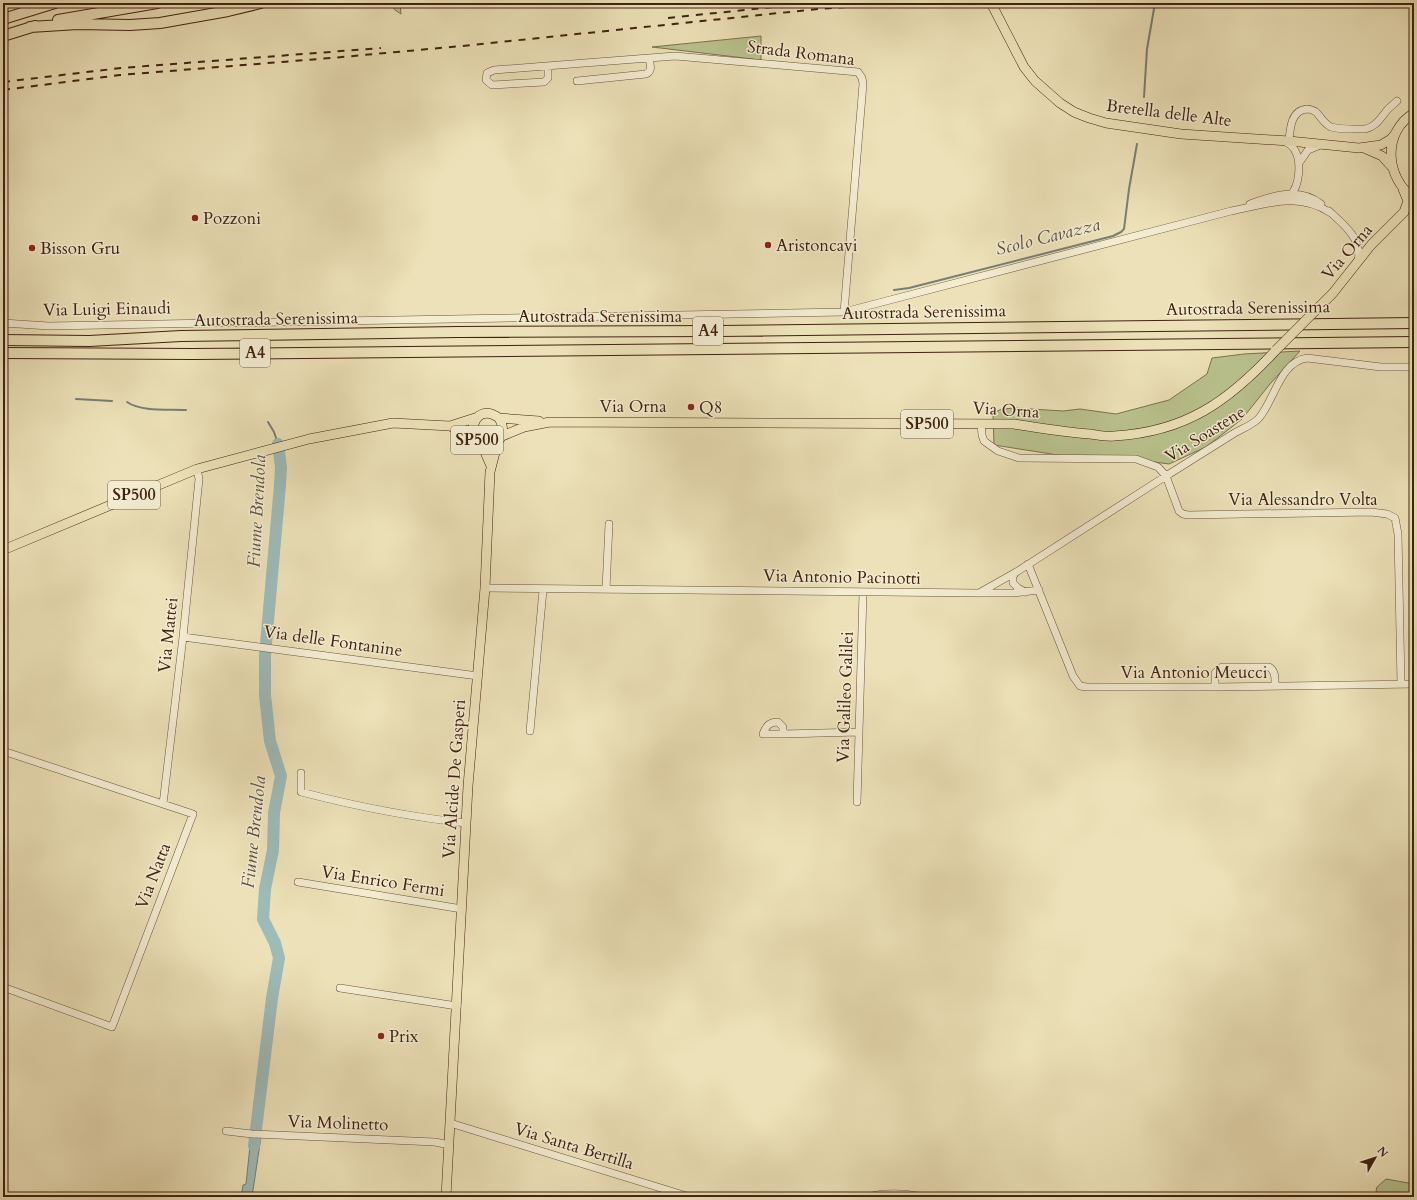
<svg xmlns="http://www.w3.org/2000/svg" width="1417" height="1200" font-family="Cardo,serif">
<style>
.green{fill:#b9c28d;stroke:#7c724f}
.water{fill:#9dbbb9;stroke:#787e76}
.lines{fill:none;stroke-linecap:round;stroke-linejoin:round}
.stream{stroke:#787e76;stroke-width:2}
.river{stroke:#9dbbb9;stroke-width:12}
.minor-casing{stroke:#6b523b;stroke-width:8}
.major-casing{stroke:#402211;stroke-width:10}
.highway-casing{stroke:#402211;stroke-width:12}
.minor{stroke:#f3ecd1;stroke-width:7}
.major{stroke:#ece1b8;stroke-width:9}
.highway{stroke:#ece1b8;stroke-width:10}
.rail{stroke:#402211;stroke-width:2;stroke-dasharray:7 7;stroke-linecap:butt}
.major-bridge-casing{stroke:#402211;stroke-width:10;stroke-linecap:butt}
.major-bridge{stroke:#ece1b8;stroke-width:9}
.poi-dot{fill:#8f2418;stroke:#f3ecd1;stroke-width:1.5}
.labels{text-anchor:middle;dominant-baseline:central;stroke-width:3;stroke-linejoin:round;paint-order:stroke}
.shield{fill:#f3ecd1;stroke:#765f4b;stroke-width:1}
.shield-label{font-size:16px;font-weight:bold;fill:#402211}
.street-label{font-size:17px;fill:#402211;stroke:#f3ecd1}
.poi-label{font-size:17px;fill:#402211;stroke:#f3ecd1;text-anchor:start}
.water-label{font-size:18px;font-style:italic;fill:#5c5043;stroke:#f3ecd1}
</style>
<rect width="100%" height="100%" fill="#ece1b8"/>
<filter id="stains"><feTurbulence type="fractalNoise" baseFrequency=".005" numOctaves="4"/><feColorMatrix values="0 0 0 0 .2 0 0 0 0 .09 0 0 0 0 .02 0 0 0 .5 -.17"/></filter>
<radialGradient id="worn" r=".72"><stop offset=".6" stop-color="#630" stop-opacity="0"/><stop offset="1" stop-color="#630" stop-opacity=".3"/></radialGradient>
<path class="green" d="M390,3h10l1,11 -6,-4z
M761,36v24l-109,-13z
M1300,351l-30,33 -28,35 -36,28 -37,17 -60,-8h-45l-70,-11 -1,-32 9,-4 14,-1 47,3 17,-2 36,5 53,-14 38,-26 5,-16 32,-4z
M1386,1179l28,5v13h-34l-4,-6 1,-4z"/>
<path class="water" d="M251,1136l10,1 -9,60h-11l2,-12 3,-1z"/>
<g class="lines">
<path class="stream" d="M1144,97l3,-48 8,-46
M894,290l15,-2 204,-52 8,-4 3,-3 5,-40 8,-45
M76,399l36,2
M127,402c14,10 42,7 59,8
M268,422l6,10 4,12"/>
<path class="river" d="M254,1146l18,-148 7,-40 -4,-15 -12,-24 2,-30 8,-39 1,-37 7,-37 -11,-35 -5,-46v-40l15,-170 1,-18 -3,-23"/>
<g class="minor-casing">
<path id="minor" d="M548,66v12l-4,4 -52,3 -6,-5 1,-7 7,-3c60,-5 121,-9 181,-14l183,16 4,6 1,6 -19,228
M577,81l69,-7c7,-3 4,-10 3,-16
M1284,141c4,2 8,4 10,8 8,11 6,39 -5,47
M1289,141c1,-12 2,-31 18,-32 4,0 6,1 9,3 5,5 8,12 15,15 11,3 24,2 34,2 10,-2 14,-9 20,-16 3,-5 8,-8 12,-12
M1299,163l9,-13 12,-5
M1250,204c24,-9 49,-17 71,0
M1329,211c14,13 34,28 29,50
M3,323l46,3 795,-14 387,-101c36,-7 66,-20 100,2
M981,424l1,11 2,6 14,10 21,7 117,1 22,8 8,9c22,-14 45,-28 67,-42 8,-5 20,-9 26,-16 16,-19 21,-56 48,-60l74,9h33
M1028,564l45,112 7,10 7,1h128l199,-3
M1016,572l-3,4v7l5,5 7,4
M485,588l494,5h34l26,-3
M606,589l3,-65
M979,593l39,-22 148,-95 13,35 4,3 5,1 183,-3 16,2 8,4 3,16 3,150
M183,637l295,39
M1215,687v-14l7,-6h47c7,4 6,12 6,19
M530,731l13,-141
M783,734h-20c3,-8 6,-12 15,-12l5,5v7l76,-2
M3,751l190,63 -81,213 -109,-40
M301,773v19c54,14 109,25 165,31
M857,802l6,-209
M163,804l20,-167 16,-158 -2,-10
M298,882l164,27
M340,988l117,18
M450,1123l240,74
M226,1131l26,3 183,8 14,3
M867,1197c19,-5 37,-4 56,0"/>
</g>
<g class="major-casing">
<path id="major" d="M991,3l33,64 11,14 25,22 14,9 15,6 17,5 75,11 108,7 70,7 22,-3 10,-6 4,-5
M1414,113c-32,19 -29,65 0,85
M1366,149l16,7 9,10
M1317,309l16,-16 38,-48 33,-33 4,-11 -5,-12
M499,418c6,10 5,25 -10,26 -27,3 -17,-46 10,-26l40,3
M450,426l26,13
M502,436l22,-9 26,-5 464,2c25,4 50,8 76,10 7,1 16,3 24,2 72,-4 115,-35 162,-86
M478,441l7,11 6,14
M3,550l194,-81 112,-30 84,-16 57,3 28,-9
M446,1197l22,-411 17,-198 5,-116 8,-31"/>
</g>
<g class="highway-casing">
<path id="highway" d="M3,19l52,-16
M58,20l99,-17
M30,27l48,-3 52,1 30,-2 68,-12 33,-8
M3,36l32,-10
M3,340l86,1 92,-5 277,-4 261,-1 695,-8
M3,353l191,1 1220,-12"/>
</g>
<use href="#minor" class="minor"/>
<use href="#major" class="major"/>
<use href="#highway" class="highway"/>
<path class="rail" d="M668,18l143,-15
M3,82l118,-14 260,-20
M3,90l117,-15 211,-17 131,-12 356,-37 80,-6"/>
<g class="major-bridge-casing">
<path id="major-bridge" d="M1276,350l41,-41"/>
</g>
<use href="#major-bridge" class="major-bridge"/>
</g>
<g class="poi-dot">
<circle cx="195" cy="218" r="4"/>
<circle cx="768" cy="245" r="4"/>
<circle cx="32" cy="248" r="4"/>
<circle cx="691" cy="407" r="4"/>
<circle cx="381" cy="1036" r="4"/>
</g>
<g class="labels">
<g class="shield">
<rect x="693" y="317" width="30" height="28" rx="3"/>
<rect x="240" y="339" width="30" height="28" rx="3"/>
<rect x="901" y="410" width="52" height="28" rx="3"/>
<rect x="451" y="426" width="52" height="28" rx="3"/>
<rect x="108" y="481" width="52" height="28" rx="3"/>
</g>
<g class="shield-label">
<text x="708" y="331">A4</text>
<text x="255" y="353">A4</text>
<text x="927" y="424">SP500</text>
<text x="477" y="440">SP500</text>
<text x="134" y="495">SP500</text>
</g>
<g class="street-label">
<text transform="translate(801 53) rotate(7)">Strada Romana</text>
<text transform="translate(1169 113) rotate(7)">Bretella delle Alte</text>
<text transform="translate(1347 252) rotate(-49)">Via Orna</text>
<text transform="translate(1248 308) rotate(-1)">Autostrada Serenissima</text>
<text transform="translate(107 309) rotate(-1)">Via Luigi Einaudi</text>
<text transform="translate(924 312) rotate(-1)">Autostrada Serenissima</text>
<text x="600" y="316">Autostrada Serenissima</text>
<text transform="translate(276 319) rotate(-1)">Autostrada Serenissima</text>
<text x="633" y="406">Via Orna</text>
<text transform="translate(1006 410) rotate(4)">Via Orna</text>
<text transform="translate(1205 434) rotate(-32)">Via Soastene</text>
<text x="1303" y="499">Via Alessandro Volta</text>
<text transform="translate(842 577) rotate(1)">Via Antonio Pacinotti</text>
<text transform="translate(168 635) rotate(-84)">Via Mattei</text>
<text transform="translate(333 641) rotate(8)">Via delle Fontanine</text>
<text x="1194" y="672">Via Antonio Meucci</text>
<text transform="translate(845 697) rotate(-88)">Via Galileo Galilei</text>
<text transform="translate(454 779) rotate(-86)">Via Alcide De Gasperi</text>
<text transform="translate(153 876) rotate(-69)">Via Natta</text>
<text transform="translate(383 881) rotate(9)">Via Enrico Fermi</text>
<text transform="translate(338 1123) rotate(2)">Via Molinetto</text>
<text transform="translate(574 1146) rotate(17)">Via Santa Bertilla</text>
</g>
<g class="poi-label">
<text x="203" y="218">Pozzoni</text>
<text x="776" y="245">Aristoncavi</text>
<text x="40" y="248">Bisson Gru</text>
<text x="699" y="407">Q8</text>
<text x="389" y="1036">Prix</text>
</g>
<g class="water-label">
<text transform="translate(1048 237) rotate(-14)">Scolo Cavazza</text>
<text transform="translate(257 511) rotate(-87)">Fiume Brendola</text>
<text transform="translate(254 832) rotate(-84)">Fiume Brendola</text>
</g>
</g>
<rect width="1417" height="1200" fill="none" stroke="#ece1b8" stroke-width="16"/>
<rect x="4" y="4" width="1409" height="1192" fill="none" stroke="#402211" stroke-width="2"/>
<rect x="8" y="8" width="1401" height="1184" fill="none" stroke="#402211"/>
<g transform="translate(1375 1158) rotate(51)" stroke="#f3ecd1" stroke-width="3" paint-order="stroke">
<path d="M0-3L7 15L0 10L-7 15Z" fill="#402211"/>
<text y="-6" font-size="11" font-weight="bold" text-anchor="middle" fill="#402211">N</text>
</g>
<rect width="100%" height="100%" filter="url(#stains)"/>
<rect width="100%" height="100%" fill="url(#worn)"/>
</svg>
